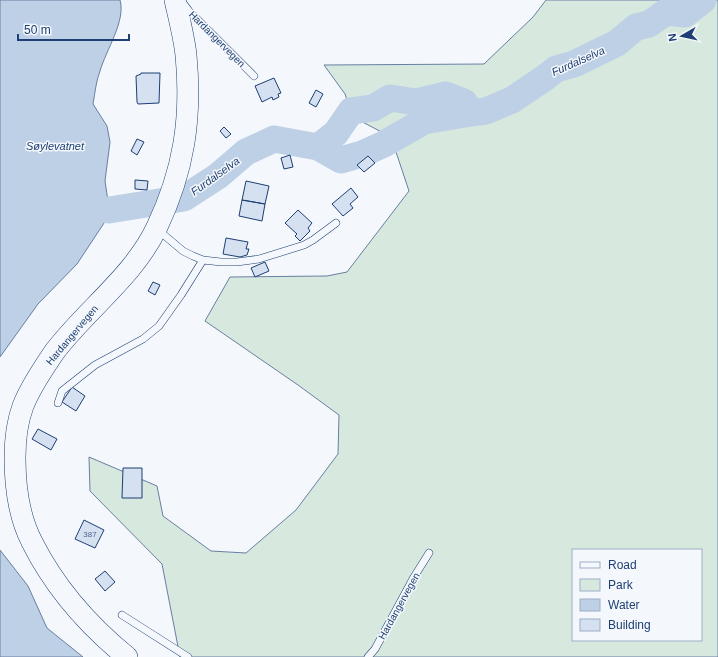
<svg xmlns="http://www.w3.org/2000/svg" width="718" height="657" font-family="Arial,sans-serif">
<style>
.green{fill:#d7e8df;stroke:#687fa3;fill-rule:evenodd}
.water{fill:#bed0e5;stroke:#687fa3}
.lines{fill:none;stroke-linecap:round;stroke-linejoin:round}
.river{stroke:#bed0e5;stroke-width:27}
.building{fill:#d5e0f0;stroke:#1d3f73}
.lane-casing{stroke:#1d3f73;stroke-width:8}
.primary-casing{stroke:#1d3f73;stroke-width:22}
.lane{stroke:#f4f7fb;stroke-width:7}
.primary{stroke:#f4f7fb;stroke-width:21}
.labels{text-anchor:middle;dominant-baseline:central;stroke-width:3;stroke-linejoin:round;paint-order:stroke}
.number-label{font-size:8px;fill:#4b6792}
.street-label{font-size:10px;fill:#1d3f73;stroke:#f4f7fb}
.water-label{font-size:11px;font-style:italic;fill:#1d3f73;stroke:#f4f7fb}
</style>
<rect width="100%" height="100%" fill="#f4f7fb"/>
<path class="green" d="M546,0h172v657h-538l-18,-93 -72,-73 -1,-34 68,29 6,30 48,35 35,2 50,-43 42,-56 1,-39 -41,-30 -93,-64 25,-44 97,-1 20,-4 62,-81 -18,-54 -38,-20 -8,-23 -21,-29 160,-1 49,-47zM573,550h128v90h-128z"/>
<path class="water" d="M0,0h120c6,21 -14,50 -20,71 -4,10 -5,22 -7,33l14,22 3,16 -5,39 5,33 -33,50 -39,40 -38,53z
M0,550l28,36 19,42 36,29h-83z"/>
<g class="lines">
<path class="river" d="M318,147l23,13 21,-6 22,-10 40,-23 47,-8
M109,210l75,-12 34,-22 28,-24 28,-13 44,8 18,-14 15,-22 22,-3 17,-10 26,4 30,-7 18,7 7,11 15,-2 26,-11 34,-23 10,-8 18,-5 43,-21 19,-16 13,-3 17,-12 19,2 18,-14"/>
</g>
<path class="building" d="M141,73h19l-1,30 -21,1 -1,-2 -1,-26 5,-2z
M274,78l7,15 -3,1 1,3 -6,3 -1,-3 -10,5 -7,-16z
M316,90l7,4 -7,13 -7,-4z
M224,127l7,7 -5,4 -6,-7z
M137,139l7,3 -7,13 -6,-4z
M290,155l3,12 -9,2 -3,-11z
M368,156l7,7 -11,9 -7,-7z
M135,180l13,1 -1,9 -12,-1z
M246,181l23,5 -4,18 -23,-4z
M351,188l7,9 -8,7 3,4 -10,8 -11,-12z
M242,200l23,4 -3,17 -23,-5z
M298,210l14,13 -4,5 2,3 -10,10 -5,-5 2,-2 -12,-11z
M226,238l22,4 -2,7h3l-2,6 -7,2 -17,-3z
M265,262l4,9 -14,6 -4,-9z
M153,282l7,3 -5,10 -7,-4z
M72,387l13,9 -9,15 -14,-9z
M38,429l19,10 -6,11 -19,-11z
M123,468h19v30h-20z
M84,520l20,10 -9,18 -20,-9z
M105,571l10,11 -10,9 -10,-12z"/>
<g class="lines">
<g class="lane-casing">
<path id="lane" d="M183,3l6,8 65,65
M158,230l25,21 10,5 10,4 18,2h16l22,-3 45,-14 9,-5 23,-17
M58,403l4,-12 33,-26 48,-26 16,-13 22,-31 22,-35
M122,615l66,42
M368,657l7,-8 39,-72 15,-24"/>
</g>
<g class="primary-casing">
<path id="primary" d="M127,657c-38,-31 -73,-71 -95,-115 -13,-25 -17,-57 -17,-84 0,-17 2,-36 8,-52 7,-18 21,-39 32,-55 33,-43 79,-75 102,-124 27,-57 35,-109 29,-172 -2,-18 -7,-37 -11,-55"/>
</g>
<use href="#lane" class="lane"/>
<use href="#primary" class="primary"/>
</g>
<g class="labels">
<g class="number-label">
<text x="90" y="534">387</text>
</g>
<g class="street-label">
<text transform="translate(217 39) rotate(45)">Hardangervegen</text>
<text transform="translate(72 335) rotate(-50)">Hardangervegen</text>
<text transform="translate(399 606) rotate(-61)">Hardangervegen</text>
</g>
<g class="water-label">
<text transform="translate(578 61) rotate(-24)">Furdalselva</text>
<text x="55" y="146">Søylevatnet</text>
<text transform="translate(215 176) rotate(-36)">Furdalselva</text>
</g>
</g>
<rect x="572" y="549" width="130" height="92" fill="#f4f7fb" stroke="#9eadc5"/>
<rect x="580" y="562" width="20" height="6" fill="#f4f7fb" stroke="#9eadc5"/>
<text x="608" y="569" font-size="12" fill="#1d3f73">Road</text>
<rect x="580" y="579" width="20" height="12" fill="#d7e8df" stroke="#9eadc5"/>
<text x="608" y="589" font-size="12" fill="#1d3f73">Park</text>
<rect x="580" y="599" width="20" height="12" fill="#bed0e5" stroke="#9eadc5"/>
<text x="608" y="609" font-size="12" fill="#1d3f73">Water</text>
<rect x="580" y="619" width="20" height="12" fill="#d5e0f0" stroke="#9eadc5"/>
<text x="608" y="629" font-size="12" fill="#1d3f73">Building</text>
<g transform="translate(682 36) rotate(261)" stroke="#f4f7fb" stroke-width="3" paint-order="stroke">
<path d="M0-3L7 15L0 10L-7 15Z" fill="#1d3f73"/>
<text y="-6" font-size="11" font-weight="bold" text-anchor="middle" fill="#1d3f73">N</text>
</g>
<path d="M18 34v6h111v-6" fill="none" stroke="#1d3f73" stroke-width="2"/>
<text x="24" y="34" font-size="12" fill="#1d3f73" stroke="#f4f7fb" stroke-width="3" paint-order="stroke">50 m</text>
</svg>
